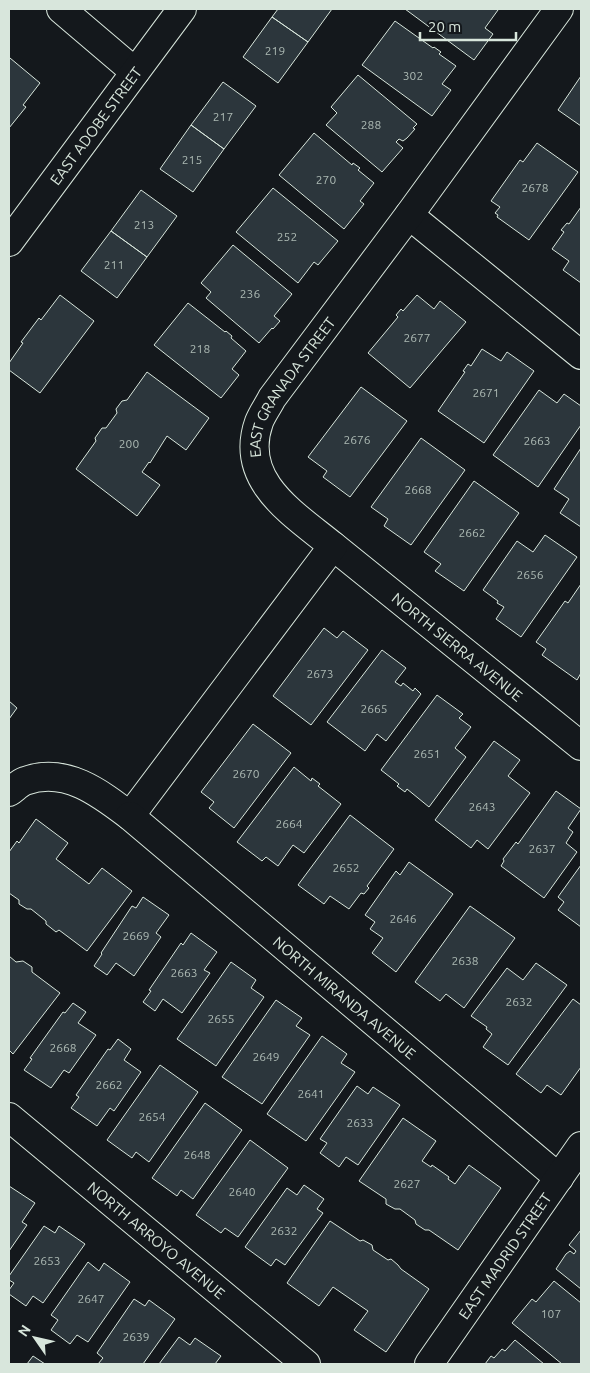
<svg xmlns="http://www.w3.org/2000/svg" width="590" height="1373" font-family="Ubuntu,sans-serif">
<style>
.building{fill:#2c363c;stroke:#d8e6dc}
.lines{fill:none;stroke-linecap:round;stroke-linejoin:round}
.street-casing{stroke:#d8e6dc;stroke-width:30}
.street{stroke:#14181c;stroke-width:28}
.labels{text-anchor:middle;dominant-baseline:central;stroke-width:4;stroke-linejoin:round;paint-order:stroke}
.number-label{font-size:12px;fill:#adbab4}
.street-label{font-size:15px;fill:#d8e6dc;stroke:#14181c}
</style>
<rect width="100%" height="100%" fill="#14181c"/>
<path class="building" d="M278,9h54l-24,33 -36,-25z
M405,9h91l2,1 -13,18 8,6 -19,26z
M272,17l36,25 -30,41 -35,-26z
M395,21l38,27 1,-1 7,5 -2,2 17,12 -14,18 9,6 -19,26 -70,-51z
M10,58l30,25 -17,22 3,2 -17,21v-68z
M358,75l59,49 -4,4 2,1 -8,9 -4,3 -4,-2 -3,3 7,6 -21,24 -56,-47 11,-12 -6,-6z
M581,76v50l-23,-16z
M223,82l33,24 -32,43 -33,-24z
M191,125l33,24 -31,43 -33,-23z
M314,133l38,32 1,-2 7,5 -2,2 16,13 -14,18 4,3 -20,25 -65,-54z
M537,143l41,29 -49,68 -32,-23 1,-2 -3,-2 5,-6 -9,-6 29,-41 3,2z
M273,188l65,53 -20,24 -4,-3 -16,21 -62,-51z
M141,190l36,26 -30,41 -36,-26z
M581,207v76l-18,-13 6,-9 -17,-12 12,-17 -3,-2 6,-7 2,1z
M111,231l36,26 -30,41 -36,-27z
M233,245l59,49 -18,22 6,5 -7,8 -1,-1 -13,15 -53,-45 5,-6 -10,-9z
M60,295l34,26 -54,72 -31,-23v-7l14,-20 -2,-1 18,-24 2,2z
M417,295l17,14 6,-8 26,21 -56,66 -42,-35 30,-36 -2,-2 5,-6 2,2z
M188,303l37,29 1,-1 6,5 -1,2 15,13 -14,18 7,6 -18,23 -67,-53z
M482,349l19,12 6,-9 27,19 -50,72 -46,-32 27,-39 -2,-1 5,-7 3,2z
M147,372l62,46 -23,32 -19,-14 -17,27 -1,-1 -7,10 18,13 -23,31 -61,-47 20,-28 -1,-3 7,-10h4l11,-15 -1,-4 6,-8 5,-1z
M361,387l46,34 -57,76 -27,-20 4,-6 -19,-14z
M539,390l18,13 7,-9 17,12v19l-43,62 -45,-32z
M421,438l44,32 -54,75 -27,-19 4,-7 -17,-12z
M581,448v79l-21,-14 9,-14 -15,-10z
M474,481l45,32 -55,78 -29,-20 6,-7 -17,-12z
M545,535l32,22 -56,80 -25,-18 8,-12 -7,-4 1,-2 -15,-11 34,-49 16,11z
M581,584v89l-4,7 -35,-25 4,-6 -10,-7 29,-41 3,2z
M324,628l13,10 6,-7 25,19 -57,75 -38,-29z
M382,650l24,18 -11,14 6,4 2,-3 10,8 2,-3 6,6 -35,47 -9,-7 -12,17 -38,-29z
M437,695l26,19 -4,4 12,9 -16,21 11,9 -37,50 -22,-18 -2,3 -8,-6 2,-2 -18,-14z
M9,701l8,7 -8,11z
M253,724l38,29 -57,75 -25,-20 5,-6 -13,-10z
M494,741l26,19 -12,16 22,17 -42,56 -11,-9 -6,8 -36,-28z
M294,767l17,14 1,-3 8,6 -2,2 23,18 -37,49 -11,-8 -15,21 -12,-9 -4,4 -25,-19z
M556,791l25,18 -13,19 5,4 -7,11 11,9 -33,46 -43,-32 3,-5 -1,-2 13,-17 2,2z
M350,815l44,34 -27,37 2,2 -5,6 -3,-1 -12,16 -19,-13 -6,8 -26,-19z
M36,819l32,24 -12,16 33,25 13,-16 30,23 -45,60 -28,-21 -3,2 -10,-8v-3l-15,-12h-4l-8,-5v-4l-10,-7v-41l8,-11 2,2z
M409,862l44,32 -57,78 -24,-19 11,-15 -13,-9 5,-7 -10,-7 31,-44 4,4z
M581,865v62l-23,-17 6,-8 -6,-5z
M143,897l26,18 -13,18 5,4 -27,39 -18,-13 -9,12 -13,-9 8,-12 -1,-1 31,-47 4,2z
M470,906l45,32 -51,70 -18,-14 -6,7 -25,-19z
M191,933l26,19 -13,18 6,3 -28,40 -19,-14 -8,12 -12,-9 8,-11 -2,-1 32,-47 2,2z
M9,956l7,6 7,-1 9,6v5l28,21 -47,61 -4,-4z
M231,962l25,18 -5,8 13,9 -48,69 -39,-27z
M536,963l31,22 -59,80 -25,-18 9,-13 -6,-5 1,-2 -16,-11 36,-48 16,12z
M573,999l8,6v62l-20,28 -14,-10 -6,8 -25,-19z
M276,1000l26,18 -6,8 14,9 -48,69 -40,-27z
M73,1003l13,9 -8,11 18,12 -27,38 -5,-3 -13,18 -27,-18 8,-11 -2,-1 33,-46 2,1z
M322,1036l25,18 -6,9 14,9 -49,69 -39,-27z
M118,1039l13,10 -7,11 17,12 -27,39 -4,-3 -13,18 -26,-18 8,-11 -3,-2 32,-46 2,1z
M160,1065l38,27 -49,70 -13,-10 -4,6 -25,-18z
M357,1086l11,8 5,-7 27,18 -42,60 -12,-8 -7,10 -19,-14 7,-10 -7,-4z
M205,1103l37,27 -49,69 -12,-9 -4,6 -25,-18z
M403,1118l33,23 -14,20 9,6 1,-2 17,12 -1,2 7,5 14,-19 32,23 -43,62 -29,-20h-4l-9,-6 -1,-4 -15,-11h-5l-9,-5v-5l-27,-18z
M250,1140l38,28 -50,69 -13,-9 -4,5 -25,-18z
M304,1185l20,14 -7,10 6,4 -38,52 -9,-6 -5,7 -26,-19 42,-59 10,7z
M9,1186l26,17 -13,19 5,3 -18,26z
M330,1221l30,20 3,-1 9,5 1,5 15,10 3,-1 7,6 3,4 28,20 -43,63 -32,-22 14,-19 -35,-24 -14,19 -32,-23z
M44,1226l11,7 4,-7 26,18 -42,59 -10,-7 -7,10 -17,-12v-4l5,-7 -5,-3v-4z
M581,1230v59l-25,-20 10,-15 4,-3 4,3 2,-3 -7,-6z
M88,1262l11,9 5,-8 26,19 -42,60 -11,-7 -7,9 -19,-14 7,-10 -7,-5z
M554,1281l27,22v61h-19l-50,-41 20,-24 4,3z
M134,1299l11,7 4,-6 26,19 -32,45h-45l5,-6 -6,-5z
M179,1337l11,8 5,-7 26,18 -6,8h-56z
M515,1340l29,24h-59l6,-8 3,2 8,-9 3,2z
M33,1356l12,8h-18z"/>
<g class="lines">
<g class="street-casing">
<g id="street">
<path d="M61,9l74,63"/>
<path d="M409,215l172,140"/>
<path id="s1" d="M9,242l173,-233"/>
<path id="s2" d="M333,546l248,200"/>
<path id="s3" d="M9,792c5,-3 10,-9 16,-11 40,-15 75,12 105,35l203,-270c-39,-32 -95,-65 -74,-124 3,-8 9,-16 13,-24l137,-183 150,-206"/>
<path id="s4" d="M130,816l429,362"/>
<path id="s5" d="M9,1117l297,247"/>
<path id="s6" d="M429,1364l152,-218"/>
</g>
</g>
<use href="#street" class="street"/>
</g>
<g class="labels">
<g class="number-label">
<text x="275" y="50">219</text>
<text x="413" y="75">302</text>
<text x="223" y="116">217</text>
<text x="371" y="124">288</text>
<text x="192" y="159">215</text>
<text x="326" y="179">270</text>
<text x="535" y="187">2678</text>
<text x="144" y="224">213</text>
<text x="287" y="236">252</text>
<text x="114" y="264">211</text>
<text x="250" y="293">236</text>
<text x="417" y="337">2677</text>
<text x="200" y="348">218</text>
<text x="486" y="392">2671</text>
<text x="357" y="439">2676</text>
<text x="537" y="440">2663</text>
<text x="129" y="443">200</text>
<text x="418" y="489">2668</text>
<text x="472" y="532">2662</text>
<text x="530" y="574">2656</text>
<text x="320" y="673">2673</text>
<text x="374" y="708">2665</text>
<text x="427" y="753">2651</text>
<text x="246" y="773">2670</text>
<text x="482" y="806">2643</text>
<text x="289" y="823">2664</text>
<text x="542" y="848">2637</text>
<text x="346" y="867">2652</text>
<text x="403" y="918">2646</text>
<text x="136" y="935">2669</text>
<text x="465" y="960">2638</text>
<text x="184" y="972">2663</text>
<text x="519" y="1001">2632</text>
<text x="221" y="1018">2655</text>
<text x="63" y="1047">2668</text>
<text x="266" y="1056">2649</text>
<text x="109" y="1084">2662</text>
<text x="311" y="1093">2641</text>
<text x="152" y="1116">2654</text>
<text x="360" y="1122">2633</text>
<text x="197" y="1154">2648</text>
<text x="407" y="1183">2627</text>
<text x="242" y="1191">2640</text>
<text x="284" y="1230">2632</text>
<text x="47" y="1260">2653</text>
<text x="91" y="1298">2647</text>
<text x="551" y="1313">107</text>
<text x="136" y="1336">2639</text>
</g>
<g class="street-label">
<text stroke="none"><textPath href="#s1" startOffset="145">EAST ADOBE STREET</textPath></text>
<text stroke="none"><textPath href="#s3" startOffset="675">EAST GRANADA STREET</textPath></text>
<text stroke="none"><textPath href="#s2" startOffset="160">NORTH SIERRA AVENUE</textPath></text>
<text stroke="none"><textPath href="#s4" startOffset="281">NORTH MIRANDA AVENUE</textPath></text>
<text stroke="none"><textPath href="#s5" startOffset="192">NORTH ARROYO AVENUE</textPath></text>
<text stroke="none"><textPath href="#s6" startOffset="132">EAST MADRID STREET</textPath></text>
</g>
</g>
<rect width="590" height="1373" fill="none" stroke="#d8e6dc" stroke-width="20"/>
<g transform="translate(35 1338) rotate(304)" stroke="#14181c" stroke-width="4" paint-order="stroke">
<path d="M0-4L9 19L0 12L-9 19Z" fill="#d8e6dc"/>
<text y="-8" font-size="14" font-weight="bold" text-anchor="middle" fill="#d8e6dc">N</text>
</g>
<path d="M420 32v8h96v-8" fill="none" stroke="#d8e6dc" stroke-width="2.5"/>
<text x="428" y="32" font-size="15" fill="#d8e6dc" stroke="#14181c" stroke-width="4" paint-order="stroke">20 m</text>
</svg>
